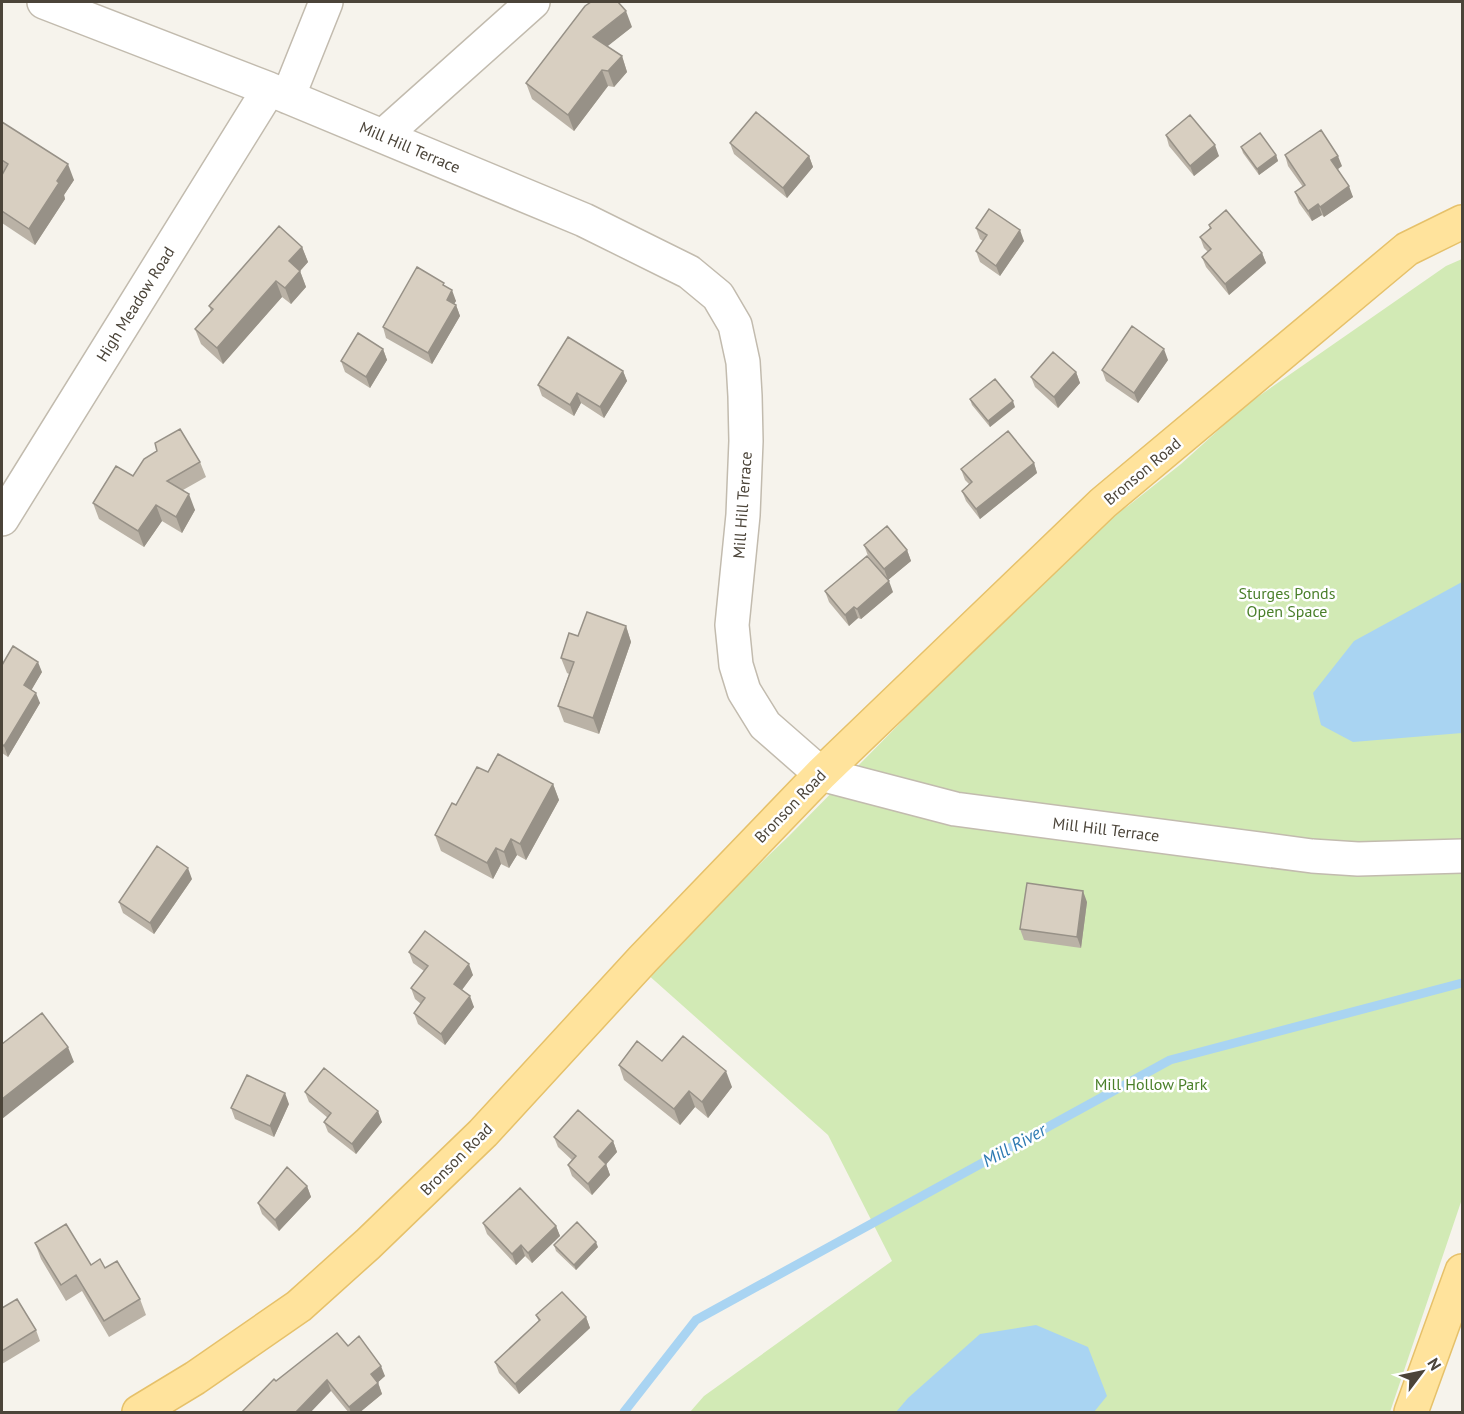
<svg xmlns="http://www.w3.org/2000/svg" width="1464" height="1414" font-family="'PT Sans',sans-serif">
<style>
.green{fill:#d2eab5}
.water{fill:#a9d4f2}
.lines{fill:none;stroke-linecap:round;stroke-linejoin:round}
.stream{stroke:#a9d4f2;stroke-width:9}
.minor-casing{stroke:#c2bbae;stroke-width:36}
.major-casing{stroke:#e6c16a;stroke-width:36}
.minor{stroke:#fff;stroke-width:33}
.major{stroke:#ffe39c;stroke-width:33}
.wall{fill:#bab2a6}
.shaded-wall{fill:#979187}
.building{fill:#d8cfc1;stroke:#979187;stroke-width:1.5}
.labels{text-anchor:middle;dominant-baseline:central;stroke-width:5;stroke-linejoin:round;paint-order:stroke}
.street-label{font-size:16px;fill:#4b4439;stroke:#fff}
.park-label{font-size:16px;fill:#4a7f2a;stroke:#fff}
.water-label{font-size:18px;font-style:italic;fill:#2e7ab2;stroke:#fff}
</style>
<rect width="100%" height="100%" fill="#f6f3ec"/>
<path class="green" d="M1462,259v940l-72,213h-700l14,-16 188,-135 -64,-126 -182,-162 143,-137 254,-258 62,-57 23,-15 53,-42 65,-59 200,-139z"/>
<path class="water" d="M1462,582v151l-109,9 -32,-17 -8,-32 41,-52z
M1036,1325l52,22 19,49 -13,16h-198l12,-14 72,-64z"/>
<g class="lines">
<path class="stream" d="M624,1412l72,-92 474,-260 292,-77"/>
<g class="minor-casing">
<path id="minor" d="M44,2l225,87 315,131 105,52 29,24 17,29 8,37 2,34 1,45 -3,74 -11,110 4,40 8,26 21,34 56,49 134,35 357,47 46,3 104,-3
M288,97l38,-95
M383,136l150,-134
M2,519l267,-430"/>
</g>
<g class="major-casing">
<path id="major" d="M139,1412l56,-34 104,-72 69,-62 115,-111 160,-174 178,-185 282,-271 304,-254 55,-27
M1411,1412l51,-141"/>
</g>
<use href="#minor" class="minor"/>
<use href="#major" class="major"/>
</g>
<path class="wall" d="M632,27l-25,19 15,10 5,16 -13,15 -6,-1 -34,45 -42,-32 -6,-16z
M2,122l72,58 -10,15 1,4 -30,46 -33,-22v-48l1,-2 -1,-1z
M1166,135l53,21 -25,20 -25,-30z
M730,143l79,13 4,11 -26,31 -53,-44z
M1241,147l35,8 2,6 -19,14 -16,-22z
M1285,155l57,11 -4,3 15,28 -29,20 -2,-2 -10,6 -13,-18 -4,-11 8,-5 -15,-21z
M1209,225l53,28 4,10 -37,32 -23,-28 -4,-10 6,-5 -4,-4 -4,-11 10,-9z
M976,228l48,13 -24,35 -20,-14 -4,-11 7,-10 -3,-2z
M302,247l6,15 -8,9 6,16 -15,17 -9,-7 -59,67 -22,-20 -6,-15 16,-18 -2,-5z
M446,287l10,14 -2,3 2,1 4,11 -28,48 -46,-26 -3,-11z
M383,349l4,11 -17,28 -25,-16 -4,-11z
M1168,360l-30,43 -32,-22 -4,-11z
M623,371l4,10 -23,37 -23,-15 -7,13 -32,-20 -4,-11z
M1076,372l4,11 -22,25 -23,-21 -4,-10z
M970,399l45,8 -25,20 -18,-22z
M200,462l6,15 -23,13 12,20 -13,23 -20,-12 -18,26 -45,-28 -6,-16 40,-27z
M1034,463l3,10 -57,46 -14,-18 -4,-10 7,-7 -4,-4 -4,-11z
M864,545l43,5 4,11 -23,19 -20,-24z
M825,591l68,1 -32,27 -3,-1 -9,8 -20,-24z
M626,626l5,16 -32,92 -35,-12 -6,-16 11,-32 -2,-1 -6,-15 17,-22z
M2,665l40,7 -11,18 9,13 -32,54 -6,-4z
M488,772l65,12 6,16 -33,60 -9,-5 -8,13 -8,-4 -8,15 -52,-28 -6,-16 21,-30z
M192,879l-38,55 -31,-21 -4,-11z
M1087,902l-6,46 -57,-8 -4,-11z
M409,952l64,23 -11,15 12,17 -29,38 -27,-21 -4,-11 7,-9 -6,-5 -4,-11 13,-17 -11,-8z
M662,1061l70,26 -24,31 -13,-11 -15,18 -56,-45 -5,-15z
M305,1092l77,30 -26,32 -28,-22 -4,-10 4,-4 -19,-16z
M289,1104l-15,33 -39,-18 -4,-11z
M554,1137l59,4 4,11 -11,12 4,11 -18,20 -20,-19 -4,-11 4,-5 -14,-13z
M307,1186l4,11 -32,34 -17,-17 -4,-11z
M483,1223l73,3 4,10 -28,27 -7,-7 -9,9 -29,-31z
M35,1243l56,22 14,3 35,31 6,16 -37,22 -27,-46 -16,10 -25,-42z
M554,1245l44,2 -22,23 -20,-19z
M2,1308l34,22 4,11 -38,23z
M536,1315l50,2 4,11 -71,66 -20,-21 -4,-11 44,-40z
M348,1346l37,30 -7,6 4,12 -23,19h-10l-18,-22 -55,-10z"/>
<path class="shaded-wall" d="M626,11l6,16 -33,26 -6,-16z
M622,56l5,16 -13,15 -6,-16z
M602,70l6,16 -34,45 -6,-16z
M1215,145l4,11 -25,20 -4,-10z
M1276,155l2,6 -19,14 -2,-6z
M809,156l4,11 -26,31 -4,-10z
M1338,156l4,10 -7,5 -4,-11z
M68,164l6,16 -10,15 1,4 -30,46 -6,-16 28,-48z
M1349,186l4,11 -29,20 -4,-10z
M1318,204l4,11 -10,6 -4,-10z
M1020,230l4,11 -24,35 -4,-10z
M302,247l6,15 -8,9 6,16 -15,17 -6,-16 4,-27z
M1262,253l4,10 -37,32 -4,-11z
M276,281l6,16 -59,67 -6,-16z
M452,290l4,11 -6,9 -3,-10z
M456,305l4,11 -28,48 -4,-11z
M383,349l4,11 -17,28 -4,-11z
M1164,349l4,11 -30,43 -4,-10z
M623,371l4,10 -23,37 -4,-11z
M1076,372l4,11 -22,25 -4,-11z
M577,393l4,10 -7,13 -4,-11z
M1013,401l2,6 -25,20 -2,-6z
M1034,463l3,10 -57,46 -4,-10z
M189,494l6,16 -13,23 -6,-16z
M156,505l6,16 -18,26 -6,-16z
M907,550l4,11 -23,19 -4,-11z
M889,581l4,11 -32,27 -4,-10z
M854,607l4,11 -9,8 -4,-11z
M626,626l5,16 -32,92 -6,-16z
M38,662l4,10 -14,24 -4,-11z
M36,693l4,10 -32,54 -4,-11z
M553,784l6,16 -33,60 -6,-16z
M511,839l6,16 -8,13 -5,-16z
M496,848l5,16 -8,15 -6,-16z
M188,868l4,11 -38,55 -4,-11z
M1083,891l4,11 -6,46 -4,-11z
M469,964l4,11 -15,20 -4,-11z
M470,996l4,11 -29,38 -4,-11z
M68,1047l6,15 -72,57v-20z
M726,1071l6,16 -24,31 -6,-16z
M689,1091l6,16 -15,18 -6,-16z
M285,1093l4,11 -15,33 -4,-11z
M378,1111l4,11 -26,32 -4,-10z
M613,1141l4,11 -14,16 -4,-11z
M606,1164l4,11 -18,20 -4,-11z
M307,1186l4,11 -32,34 -4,-11z
M556,1226l4,10 -28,27 -4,-10z
M596,1242l2,5 -22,23 -2,-5z
M521,1245l4,11 -9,9 -4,-11z
M586,1317l4,11 -71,66 -4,-10z
M381,1366l4,10 -10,9 -4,-11z
M327,1380l4,11 -21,22h-15z
M378,1383l4,11 -23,19h-8l-2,-6z"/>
<path class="building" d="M591,2h27l8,9 -33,26 29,19 -14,15 -6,-1 -34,45 -42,-32 59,-77z
M756,112l53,44 -26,32 -53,-45z
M1190,115l25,30 -25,21 -24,-31z
M2,122l66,42 -11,17 2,2 -30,46 -27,-18v-36l6,-11 -6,-4z
M1321,130l17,26 -7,4 18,26 -29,21 -2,-3 -10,7 -13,-19 10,-7 -20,-30z
M1260,133l16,22 -19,14 -16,-22z
M989,209l31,21 -24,36 -20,-15 11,-16 -11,-7z
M1226,210l36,43 -37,31 -23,-27 9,-8 -11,-12 11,-9 -2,-3z
M279,226l23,21 -13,14 11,10 -15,17 -9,-7 -59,67 -22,-19 18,-20 -4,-3z
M417,267l27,16 -1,2 9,5 -5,10 9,5 -28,48 -45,-26z
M1132,326l32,23 -30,44 -32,-23z
M358,333l25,16 -17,28 -25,-16z
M568,337l55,34 -23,36 -23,-14 -7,12 -32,-20z
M1053,352l23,20 -22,25 -23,-20z
M995,379l18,22 -25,20 -18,-22z
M180,429l20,33 -33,19 22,13 -13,23 -20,-12 -18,26 -45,-28 23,-37 17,10 11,-17 13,-8 -2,-8z
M1008,431l26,32 -58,46 -14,-18 10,-9 -11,-13z
M887,526l20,24 -23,19 -20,-24z
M867,556l22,25 -32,28 -3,-2 -9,8 -20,-24z
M587,612l39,14 -33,92 -35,-12 16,-44 -13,-4 8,-25 9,3z
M13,646l25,16 -14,23 12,8 -32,53 -2,-2v-79z
M498,754l55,30 -33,60 -9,-5 -7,13 -8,-4 -9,15 -52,-28 17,-32 4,2 21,-38 11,5z
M157,846l31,22 -38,55 -31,-21z
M1027,883l56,8 -6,46 -57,-8z
M425,931l44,33 -15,20 16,12 -29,38 -27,-21 11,-15 -14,-10 17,-22 -19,-14z
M42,1013l26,34 -66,52v-55z
M683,1036l43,35 -24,31 -13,-11 -15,18 -55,-44 18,-24 25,20z
M324,1068l54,43 -26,33 -28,-22 7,-9 -26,-21z
M247,1075l38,18 -15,33 -39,-18z
M578,1110l35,31 -14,16 7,7 -18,20 -20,-19 8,-9 -22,-19z
M287,1167l20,19 -32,34 -17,-17z
M520,1188l36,38 -28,27 -7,-8 -9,9 -29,-31z
M577,1222l19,20 -22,23 -20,-20z
M66,1224l25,41 9,-6 5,9 12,-7 23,38 -36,22 -28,-46 -15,10 -26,-42z
M562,1292l24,25 -71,67 -20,-22 45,-42 -4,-5z
M17,1299l19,31 -34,21v-43z
M337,1333l11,13 11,-10 22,30 -10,8 7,9 -29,24 -22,-27 -32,33h-54l33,-34 2,2z"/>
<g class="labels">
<g class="street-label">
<text transform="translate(410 147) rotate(23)">Mill Hill Terrace</text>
<text transform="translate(135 304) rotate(-58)">High Meadow Road</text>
<text transform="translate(1142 471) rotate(-40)">Bronson Road</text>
<text transform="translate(742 505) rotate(-86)">Mill Hill Terrace</text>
<text transform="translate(790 806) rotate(-46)">Bronson Road</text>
<text transform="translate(1106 829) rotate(7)">Mill Hill Terrace</text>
<text transform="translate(456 1159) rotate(-45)">Bronson Road</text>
</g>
<g class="park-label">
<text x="1287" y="593">Sturges Ponds<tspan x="1287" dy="18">Open Space</tspan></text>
<text x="1151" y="1084">Mill Hollow Park</text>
</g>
<g class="water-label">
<text transform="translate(1014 1145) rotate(-29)">Mill River</text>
</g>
</g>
<rect width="1464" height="1414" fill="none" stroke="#4b4439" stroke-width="6"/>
<g transform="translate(1422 1372) rotate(58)" stroke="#ffffff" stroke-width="4.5" paint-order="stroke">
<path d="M0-4.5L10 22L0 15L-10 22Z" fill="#4b4439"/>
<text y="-9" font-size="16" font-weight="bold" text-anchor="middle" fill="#4b4439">N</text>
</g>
</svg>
